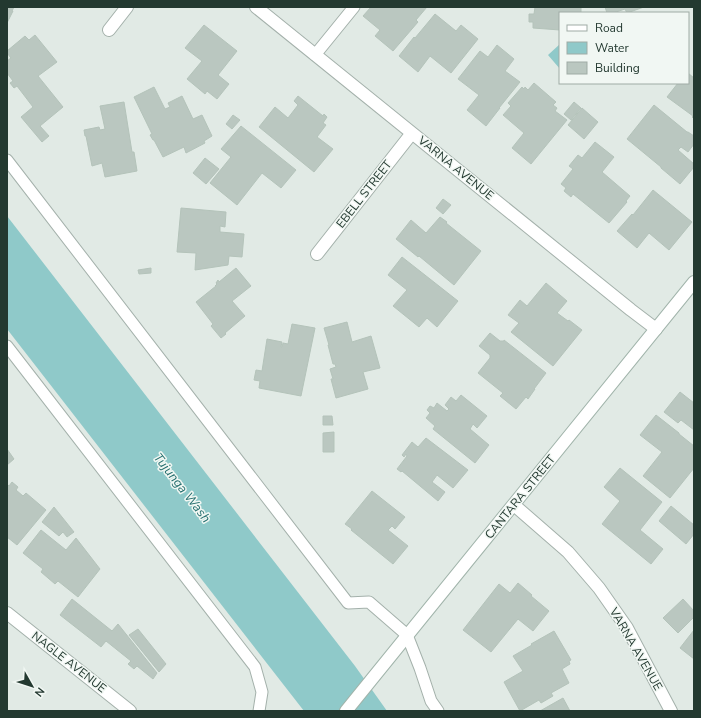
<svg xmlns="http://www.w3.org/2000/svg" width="701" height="718" font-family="'Nunito Sans',sans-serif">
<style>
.water{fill:#8fc9c9}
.building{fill:#bac7c0;stroke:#b4c3ba}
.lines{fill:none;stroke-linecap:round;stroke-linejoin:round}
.lane-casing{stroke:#a4b1ab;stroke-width:13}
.street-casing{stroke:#a4b1ab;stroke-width:14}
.secondary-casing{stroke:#a1b4ab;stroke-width:14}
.lane{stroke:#fff;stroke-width:11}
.street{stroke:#fff;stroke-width:12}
.secondary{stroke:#fff;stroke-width:12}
.labels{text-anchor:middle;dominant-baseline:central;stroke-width:3;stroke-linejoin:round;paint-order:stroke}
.street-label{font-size:12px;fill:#233930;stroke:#f1f7f3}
.water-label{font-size:13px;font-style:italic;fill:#246e6e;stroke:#f1f7f3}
</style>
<rect width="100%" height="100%" fill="#e1eae5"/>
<path class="water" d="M560,44v25l-12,-14z
M7,216l348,450 32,45h-83l-297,-382z"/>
<path class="building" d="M7,7h7l-2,4h1l-6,12z
M371,7h56l-11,13 2,2 -25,29 -18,-15 5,-6 -17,-14z
M535,7h46v6h-21v17l-27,-2v-6h-4v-8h5z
M605,7h39l-17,6 -2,-4 -12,4h-6z
M435,14l21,17 5,-6 17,14 -27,34 -21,-17 -12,16 -19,-16 15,-19 1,1z
M204,25l33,26 -19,24 11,9 -12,15 -10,-8 -2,3 -18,-15 15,-18 -17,-13z
M35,35l22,27 -19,14 25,31 -23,19 9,10 -7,6 -21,-25 12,-10 -16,-21 -3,2 -4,-5 3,-2 -6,-8v-12l4,-3 -4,-5v-2l18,-15 4,4z
M497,45l17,14 -9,12 15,11 -21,26h1l-14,18 -19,-16 12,-15 -21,-16 22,-28 8,6z
M688,73l6,5v41l-2,-2 1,-1 -26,-19 11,-14h10z
M534,83l22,19 -3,3 4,3 -2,3 12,9 -36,44 -19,-16 12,-15 -21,-18 8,-9 -3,-3 14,-16 2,2 1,-2 3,3z
M154,87l11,22 5,-2 -2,-4 14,-7 11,23 9,-4 10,21 -8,5 1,2 -19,10 -2,-6 -21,10 -9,-17h-1l-3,-5 2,-1 -18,-37z
M298,96l25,20 1,-2 3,3 -4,6 3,2 -9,12 16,12 -19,23 -55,-45 16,-20 13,11 10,-13 -4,-4z
M124,102l8,50h2l3,19 -32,6 -3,-14 -10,3 -6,-30h-1l-1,-6 15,-3 1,3 5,-1 -5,-23z
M574,102l7,6 -10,12 -7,-6z
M654,105l33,27h1l6,4v8l-6,8 -7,-5 -3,3 16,14v3l-14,17 -19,-16v-1l-34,-28z
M582,108l16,14 -14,17 -16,-14z
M233,115l7,5 -8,9 -6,-5z
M241,126l55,44 -15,18 -19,-15 -25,32 -27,-22 21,-26 -10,-8z
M595,142l19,15 -12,15 28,24 -4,5 1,1 -18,21 -36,-29 -2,3 -7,-6 2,-3 -5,-4 12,-15 -4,-3 9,-11 4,3z
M205,158l14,11 -13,15 -13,-11z
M653,190l39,32 -23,28 -20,-17 -12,15 -20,-17 15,-17 1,1z
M443,199l8,6 -8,9 -7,-6z
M181,208l45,4 -1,15 -5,-1v6l24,2 -2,23 -13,-1 -1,9 -33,5 1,-17 -19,-1z
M440,217l7,5 -1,1 35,28 -27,34 -35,-29 -1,1 -22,-18 15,-19 15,13z
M402,257l56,44 -21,26 -10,-9 -8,9 -26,-21 14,-16 -19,-15z
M151,268v5l-12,1 -1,-4z
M236,268l15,18 -19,15 13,15 -20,17 1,1 -5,4 -10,-12 2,-2 -17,-22 20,-16h-1l2,-2 -1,-1 2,-3 1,2z
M546,283l21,18 -10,12 11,8 1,-1 13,10 -29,36 -42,-34 8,-9 -11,-8 12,-15 7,6z
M347,322l5,20 19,-6 9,32 -17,4 5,17 -32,9 -5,-19h2l-3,-10 6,-2 -1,-3h-2l-5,-19h1l-5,-17z
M292,324l23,4 -14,68 -42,-8 1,-7 -6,-1 2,-10 6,1 5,-32 15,3 -1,5h1l1,-4 5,1z
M490,333l10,8h4v-1l42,33 -12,16h1l-7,10 -2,-2 -10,12 -16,-13 3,-3 -25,-20 12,-15v-3l-11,-9z
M680,392l14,11v27l-13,-10 -3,3 -14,-11z
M461,395l26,21 -10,12 -4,-4 -3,5 19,16 -14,18 -42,-34 2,-3 -9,-8 4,-5 -3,-3 3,-4 4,2 3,-5 10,8 2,-2 -4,-4 6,-8 5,4z
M656,415l23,18v1l15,12v22l-24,30 -27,-22 19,-24 -22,-17z
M323,416h9l1,9h-10z
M334,432v20h-11v-19z
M426,438l42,32 -15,18 -16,-13 -5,7 13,10 -7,9 -36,-30 -1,1 -4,-3 10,-13 -1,-2 -2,3 -2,-2 10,-13 6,5z
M7,449l7,10 -7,6z
M620,468l42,34 -22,28 23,19 -12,15 -49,-40 18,-23 -16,-14z
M12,482l6,5 -2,3 7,6 3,-3 20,17 -29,35 -10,-8v-53l2,2z
M372,491l33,26 -10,12 -3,-3 -4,4 20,16 -15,18 -42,-34 1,-1 -7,-5z
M671,506l23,19v9l-8,10 -27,-23z
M54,507l20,25 -7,5 -4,-5 -4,4 -17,-14z
M41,530l25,20 10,-12 24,31 -22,28 -20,-16 -3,3 -14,-12 2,-3 -20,-16z
M518,583l14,12 -1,1 18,15 -16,20 -15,-12 -27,33 -28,-22 36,-46 11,9z
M72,599l40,32 6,-7 39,49 -4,6 -16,-13 -3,3 -6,-5 3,-3 -25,-20 -5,6 -41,-32z
M683,599l11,12v6l-16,16 -15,-15z
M138,629l28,35 -7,8 -30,-37z
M694,630v29l-14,-11z
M554,631l17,29 -2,1 1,3 -8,5 7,14 -18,10 2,3 -12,7 -2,-3 -19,11 -16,-29 19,-11 -10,-15 19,-11 -1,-1z
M563,698l7,13h-30z"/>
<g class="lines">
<g class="lane-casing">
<path id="lane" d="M315,55l39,-48
M7,160l341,443 21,-1 38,33 13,33 11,33 7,10
M7,346l248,321 7,25 -3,19"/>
</g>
<g class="street-casing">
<path id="street" d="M256,7l375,303 25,19
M109,30l18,-23
M317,254l95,-121
M514,505l54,47 31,36 28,40 44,83
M7,613l123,98"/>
</g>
<g class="secondary-casing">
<path id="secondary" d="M346,711l348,-429"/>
</g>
<use href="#lane" class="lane"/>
<use href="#street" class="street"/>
<use href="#secondary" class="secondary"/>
</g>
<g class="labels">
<g class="street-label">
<text transform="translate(456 168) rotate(39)">VARNA AVENUE</text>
<text transform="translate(364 194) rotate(-52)">EBELL STREET</text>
<text transform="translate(520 497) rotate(-51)">CANTARA STREET</text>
<text transform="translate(636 649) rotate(60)">VARNA AVENUE</text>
<text transform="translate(69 662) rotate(38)">NAGLE AVENUE</text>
</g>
<g class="water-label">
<text transform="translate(182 488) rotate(52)">Tujunga Wash</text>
</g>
</g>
<rect width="701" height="718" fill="none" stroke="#233930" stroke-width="16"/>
<rect x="559" y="12" width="130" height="72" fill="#f1f7f3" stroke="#9faba5"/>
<rect x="567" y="25" width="20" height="6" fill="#ffffff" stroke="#9faba5"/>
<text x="595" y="32" font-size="12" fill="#233930">Road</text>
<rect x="567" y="42" width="20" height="12" fill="#8fc9c9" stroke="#9faba5"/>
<text x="595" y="52" font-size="12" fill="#233930">Water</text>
<rect x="567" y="62" width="20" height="12" fill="#bac7c0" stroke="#9faba5"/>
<text x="595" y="72" font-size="12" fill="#233930">Building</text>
<g transform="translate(32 686) rotate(129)" stroke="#f1f7f3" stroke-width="3" paint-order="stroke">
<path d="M0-3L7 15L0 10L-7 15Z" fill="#233930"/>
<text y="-6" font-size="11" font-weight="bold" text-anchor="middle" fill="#233930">N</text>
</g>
</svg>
